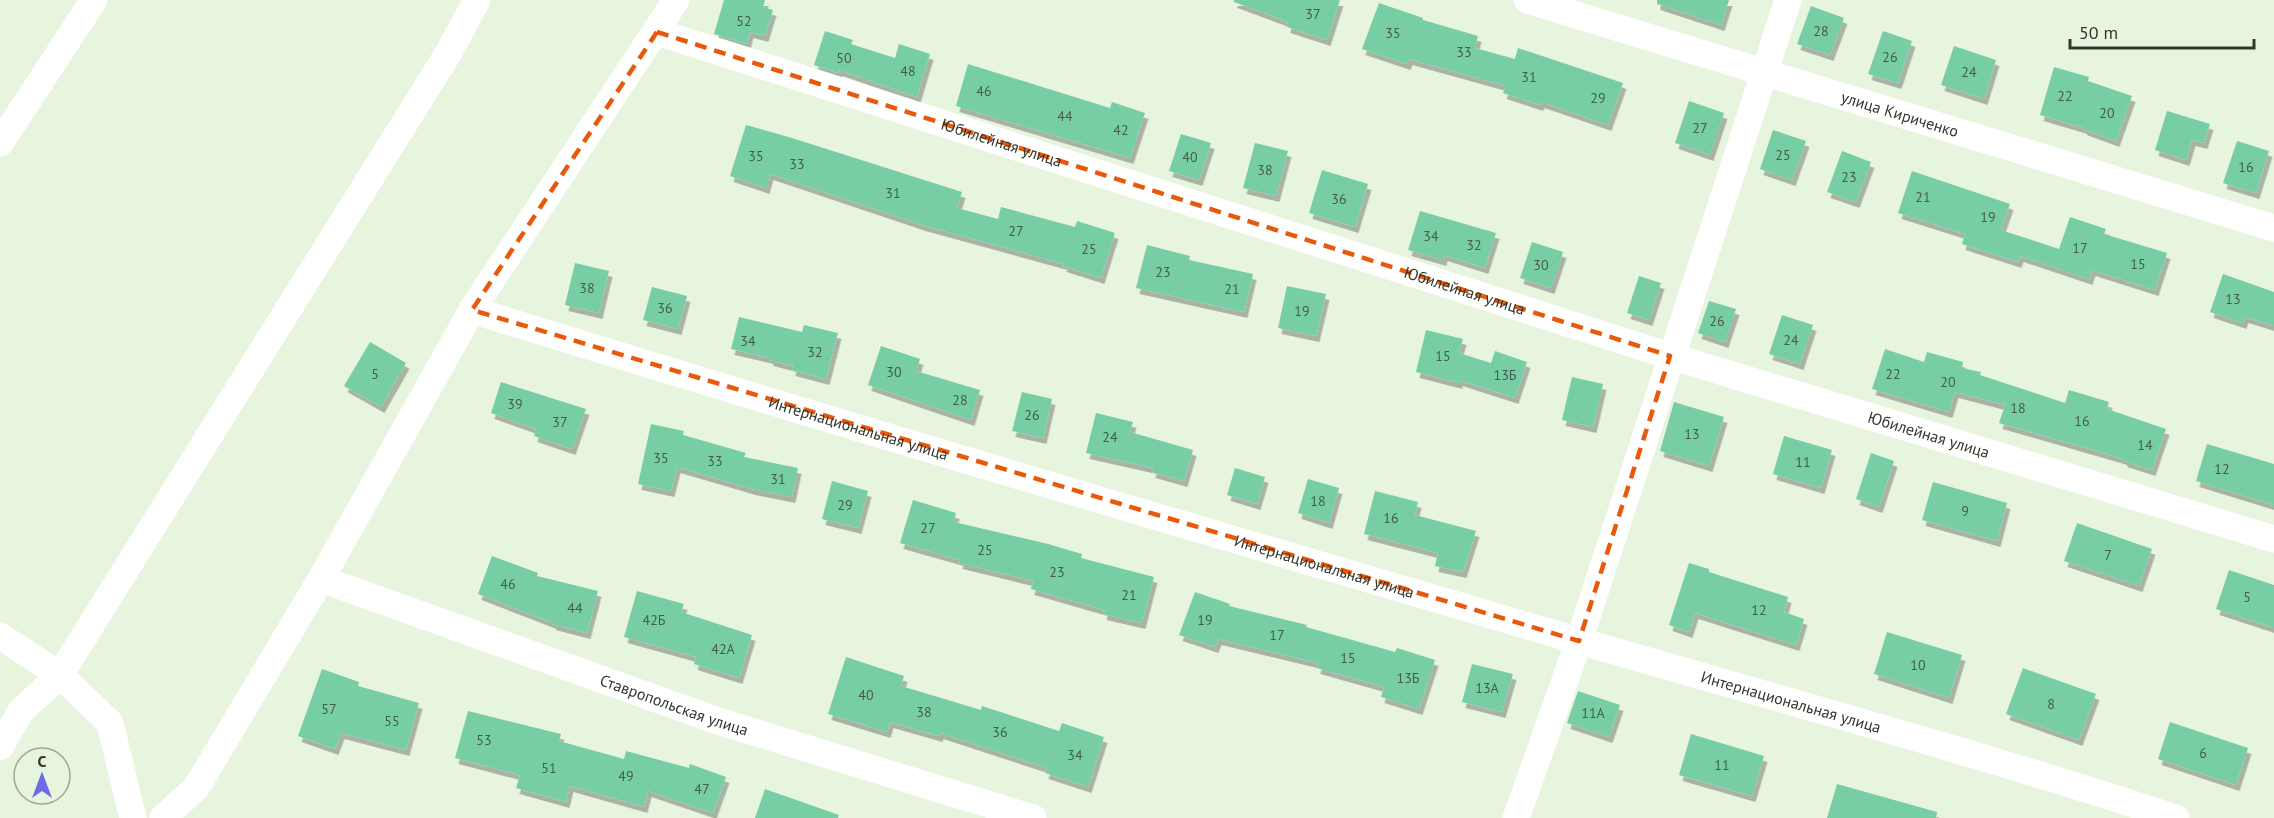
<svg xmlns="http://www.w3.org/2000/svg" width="2274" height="818" font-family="'PT Sans',sans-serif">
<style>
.building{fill:#77cea4;filter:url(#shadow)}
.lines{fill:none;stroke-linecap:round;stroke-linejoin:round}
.minor{stroke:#fff;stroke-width:27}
.marked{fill:none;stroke:#e8590c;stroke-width:4.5;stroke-dasharray:12 8;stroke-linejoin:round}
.labels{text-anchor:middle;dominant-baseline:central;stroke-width:5;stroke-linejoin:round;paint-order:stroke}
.number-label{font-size:14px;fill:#435d4c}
.street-label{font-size:16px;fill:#32372e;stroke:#e7f4de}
</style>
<defs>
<filter id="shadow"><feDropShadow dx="3.5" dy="6" stdDeviation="0" flood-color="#0004"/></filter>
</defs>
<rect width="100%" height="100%" fill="#e7f4de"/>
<path class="building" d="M724,0h41l-2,7 10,3 -8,26 -15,-4 -3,12 -33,-10z
M1234,0h106l-13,40 -40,-13 1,-5 -54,-20z
M1657,0h72l-8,25 -64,-21z
M1379,3l44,15v2l55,16 -3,12 40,11 3,-11 105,35 -15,42 -67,-23 -1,3 -37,-12 3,-7 -97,-27 -2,5 -45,-15z
M1811,6l33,12 -14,37 -33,-11z
M825,31l28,9 -2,4 44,14 4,-14 31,10 -13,43 -78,-27 -1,3 -24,-8z
M1883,31l29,10 -14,42 -30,-9z
M1954,46l42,14 -12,39 -43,-14z
M968,64l142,44 2,-6 33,11 -15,45 -174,-52z
M2054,67l35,10 -1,4 44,15 -16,45 -33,-12 1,-1 -44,-13z
M1689,101l35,12 -14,42 -35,-12z
M2167,111l43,13 -6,19 -12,-3 -6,20 -31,-10z
M746,125l46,13 170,54 -5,16 41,11 3,-12 74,20 2,-6 38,12 -14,45 -38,-12 1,-2 -142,-39 -152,-51 -4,14 -36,-12z
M1773,130l33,11 -14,39 -32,-11z
M1181,134l30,9 -12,37 -30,-9z
M2237,141l32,10 -13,42 -33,-10z
M1255,143l33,8 -12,45 -33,-8z
M1842,151l29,11 -15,40 -29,-10z
M1322,170l46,14 -13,43 -46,-14z
M1912,171l98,33 -9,26 58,19 11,-32 36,12 -2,5 63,19 -12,37 -63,-20 -3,9 -69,-23 -2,6 -56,-18 3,-10 -67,-21z
M1420,211l76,22 -11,35 -41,-13 -1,5 -35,-10z
M1532,242l31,10 -12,36 -31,-10z
M1147,245l43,11 -1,4 64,14 -9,38 -108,-24z
M575,263l34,8 -10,42 -34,-8z
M2223,274l51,18v34l-29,-9 -2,6 -33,-11z
M1639,276l22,7 -12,37 -22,-7z
M1287,286l39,8 -10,42 -38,-8z
M652,287l35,9 -9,33 -35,-9z
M1709,301l27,8 -11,33 -27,-9z
M1782,315l31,10 -13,39 -31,-10z
M739,317l63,15 2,-7 34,8 -12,46 -34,-9 1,-4 -23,-6v-2l-39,-9z
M1426,330l37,9 -4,14 32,10 4,-12 32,11 -12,36 -56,-18v3l-43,-11z
M370,342l36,21 -25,44 -37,-21z
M881,346l39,13 -4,12 64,19 -9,30 -103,-35z
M1885,349l39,13 3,-10 36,10 -1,6 19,4 -1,3 85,28 4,-13 40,12 -2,7 59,20 -14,41 -28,-9v-2l-125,-36 6,-18 -50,-13 -6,20 -77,-23z
M1572,377l31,7 -10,43 -31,-7z
M501,382l85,27 -14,40 -38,-13 2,-7 -45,-16z
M1022,392l30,7 -9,39 -31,-7z
M1674,402l50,15 -15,49 -49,-15z
M1096,413l37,9 -3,10 63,18 -9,31 -32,-9 1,-4 -67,-15z
M651,424l33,7 -1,4 63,18 -2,4 54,11 -6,29 -40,-8 -75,-22 -6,24 -33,-7z
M1784,436l48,14 -11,38 -48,-14z
M2207,444l67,20v41l-78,-24z
M1871,453l23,8 -15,46 -23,-8z
M1235,468l30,9 -8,27 -30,-9z
M1308,479l31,9 -10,35 -31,-10z
M832,481l36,10 -10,37 -36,-9z
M1933,482l74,21 -10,38 -75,-21z
M1375,491l43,11 -3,13 61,16 -13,41 -28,-6 3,-13 -74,-19z
M913,500l43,13 -2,9 94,22 34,10 -1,4 73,19 -12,46 -39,-9 1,-4 -73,-21 2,-8 -74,-18 1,-3 -60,-17z
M2077,523l75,26 -13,37 -75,-25z
M492,556l46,17 -1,3 61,15 -11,42 -35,-9 1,-1 -75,-29z
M1689,563l20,6v3l79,25 -4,15 20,7 -8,26 -101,-32 -6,19 -20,-7z
M2229,570l45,15v43l-58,-19z
M637,591l47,13 -3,8 71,23 -13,43 -45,-14 2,-7 -72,-20z
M1195,592l35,12 -1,2 78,19 -1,2 89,25 2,-4 38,12 -16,49 -38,-12 3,-10 -67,-19 1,-5 -100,-24 -3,8 -36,-12z
M1887,632l75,23 -13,43 -75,-24z
M846,657l58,19 -3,10 80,24 1,-4 77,25 3,-8 42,14 -16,50 -43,-14 2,-5 -107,-35 -1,3 -49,-14 -3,10 -59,-18z
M1472,664l41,10 -11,38 -40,-10z
M2023,668l73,26 -17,46 -73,-26z
M322,669l37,13 -1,4 61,17 -13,47 -65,-17 -6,16 -37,-13z
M1578,691l42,14 -11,32 -42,-14z
M468,711l93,23 -2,7 65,18 2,-8 63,17 1,-4 36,13 -13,36 -65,-22 -4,16 -74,-21 -4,16 -50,-14 4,-13 -65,-17z
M2170,722l78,26 -12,37 -78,-26z
M1691,734l73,22 -12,40 -73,-21z
M1837,784l100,28 -1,6h-109z
M765,789l74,26 -1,3h-83z"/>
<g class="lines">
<g class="minor">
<path id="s1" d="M1527,0l747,228"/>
<path id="s2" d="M657,32l1013,324 604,183"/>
<path d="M0,143l94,-143"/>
<path id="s3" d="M472,310c367,114 736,222 1104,330 200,58 402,113 600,178"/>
<path id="s4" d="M321,579l397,142 315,97"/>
<path d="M0,636l60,39 50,48 23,95"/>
<path d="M0,747l21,-36 39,-36 389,-623 28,-52"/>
<path d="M163,818l33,-30 125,-209 151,-269 204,-310"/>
<path d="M1516,818l63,-177 209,-641"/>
</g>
</g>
<path class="marked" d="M657,32l1013,324 -91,285 -1107,-331z"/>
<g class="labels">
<g class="number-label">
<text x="1313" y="14">37</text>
<text x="744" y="21">52</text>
<text x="1821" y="31">28</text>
<text x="1393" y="33">35</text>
<text x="1464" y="52">33</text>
<text x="1890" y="57">26</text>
<text x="844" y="58">50</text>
<text x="908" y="71">48</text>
<text x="1969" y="72">24</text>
<text x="1529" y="77">31</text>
<text x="984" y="91">46</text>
<text x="2065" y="96">22</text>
<text x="1598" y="98">29</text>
<text x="2107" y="113">20</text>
<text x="1065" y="116">44</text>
<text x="1700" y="128">27</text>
<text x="1121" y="130">42</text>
<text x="1783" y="155">25</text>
<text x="756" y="156">35</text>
<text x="1190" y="157">40</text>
<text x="797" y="164">33</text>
<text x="2246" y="167">16</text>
<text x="1265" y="170">38</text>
<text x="1849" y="177">23</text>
<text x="893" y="193">31</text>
<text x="1923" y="197">21</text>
<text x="1339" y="199">36</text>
<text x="1988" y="217">19</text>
<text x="1016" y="231">27</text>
<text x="1431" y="236">34</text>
<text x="1474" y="245">32</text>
<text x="2080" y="248">17</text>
<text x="1089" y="249">25</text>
<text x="2138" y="264">15</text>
<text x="1541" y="265">30</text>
<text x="1163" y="272">23</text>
<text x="587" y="288">38</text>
<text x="1232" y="289">21</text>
<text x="2233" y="299">13</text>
<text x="665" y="308">36</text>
<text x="1302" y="311">19</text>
<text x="1717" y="321">26</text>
<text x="1791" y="340">24</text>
<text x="748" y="341">34</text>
<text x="815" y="352">32</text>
<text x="1443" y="356">15</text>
<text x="894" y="372">30</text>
<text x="375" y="374">5</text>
<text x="1893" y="374">22</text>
<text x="1505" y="375">13Б</text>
<text x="1948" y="382">20</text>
<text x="960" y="400">28</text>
<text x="515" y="404">39</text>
<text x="2018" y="408">18</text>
<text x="1032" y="415">26</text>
<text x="2082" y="421">16</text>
<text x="560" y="422">37</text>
<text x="1692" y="434">13</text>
<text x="1110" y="437">24</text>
<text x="2145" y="445">14</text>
<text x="661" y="458">35</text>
<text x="715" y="461">33</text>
<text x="1803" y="462">11</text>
<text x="2222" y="469">12</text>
<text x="778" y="479">31</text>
<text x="1318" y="501">18</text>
<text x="845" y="505">29</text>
<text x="1965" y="511">9</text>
<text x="1391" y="518">16</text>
<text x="928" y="528">27</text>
<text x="985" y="550">25</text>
<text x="2108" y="555">7</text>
<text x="1057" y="572">23</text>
<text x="508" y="584">46</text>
<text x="1129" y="595">21</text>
<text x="2247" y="597">5</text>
<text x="575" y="608">44</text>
<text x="1759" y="610">12</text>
<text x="654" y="620">42Б</text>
<text x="1205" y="620">19</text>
<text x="1277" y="635">17</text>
<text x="723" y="649">42А</text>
<text x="1348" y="658">15</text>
<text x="1918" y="665">10</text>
<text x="1408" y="678">13Б</text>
<text x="1487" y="688">13А</text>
<text x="866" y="695">40</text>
<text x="2051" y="704">8</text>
<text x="329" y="709">57</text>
<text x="924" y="712">38</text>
<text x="1593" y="713">11А</text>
<text x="392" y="721">55</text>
<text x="1000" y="732">36</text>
<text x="484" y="740">53</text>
<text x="2203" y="753">6</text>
<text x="1075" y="755">34</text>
<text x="1722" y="765">11</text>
<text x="549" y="768">51</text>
<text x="626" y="776">49</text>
<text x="702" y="789">47</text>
</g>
<g class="street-label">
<text stroke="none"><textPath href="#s1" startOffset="390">улица Кириченко</textPath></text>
<text stroke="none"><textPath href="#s2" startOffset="362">Юбилейная улица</textPath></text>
<text stroke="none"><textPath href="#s2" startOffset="848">Юбилейная улица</textPath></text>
<text stroke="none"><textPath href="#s3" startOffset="404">Интернациональная улица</textPath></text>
<text stroke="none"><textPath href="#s2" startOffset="1334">Юбилейная улица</textPath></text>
<text stroke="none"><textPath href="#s3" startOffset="890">Интернациональная улица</textPath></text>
<text stroke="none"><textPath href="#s3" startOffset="1376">Интернациональная улица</textPath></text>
<text stroke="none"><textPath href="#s4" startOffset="375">Ставропольская улица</textPath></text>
</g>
</g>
<g transform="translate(42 776)"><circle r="28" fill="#e7f4de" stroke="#9fa898" stroke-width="1.5"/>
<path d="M0-4.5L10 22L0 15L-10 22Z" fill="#6e6ae4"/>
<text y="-9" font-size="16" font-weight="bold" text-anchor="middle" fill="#32372e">С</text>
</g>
<path d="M2070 39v9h184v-9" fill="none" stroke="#32372e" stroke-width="3"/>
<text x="2079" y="39" font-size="18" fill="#32372e" stroke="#e7f4de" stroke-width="4.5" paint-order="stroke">50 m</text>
</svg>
